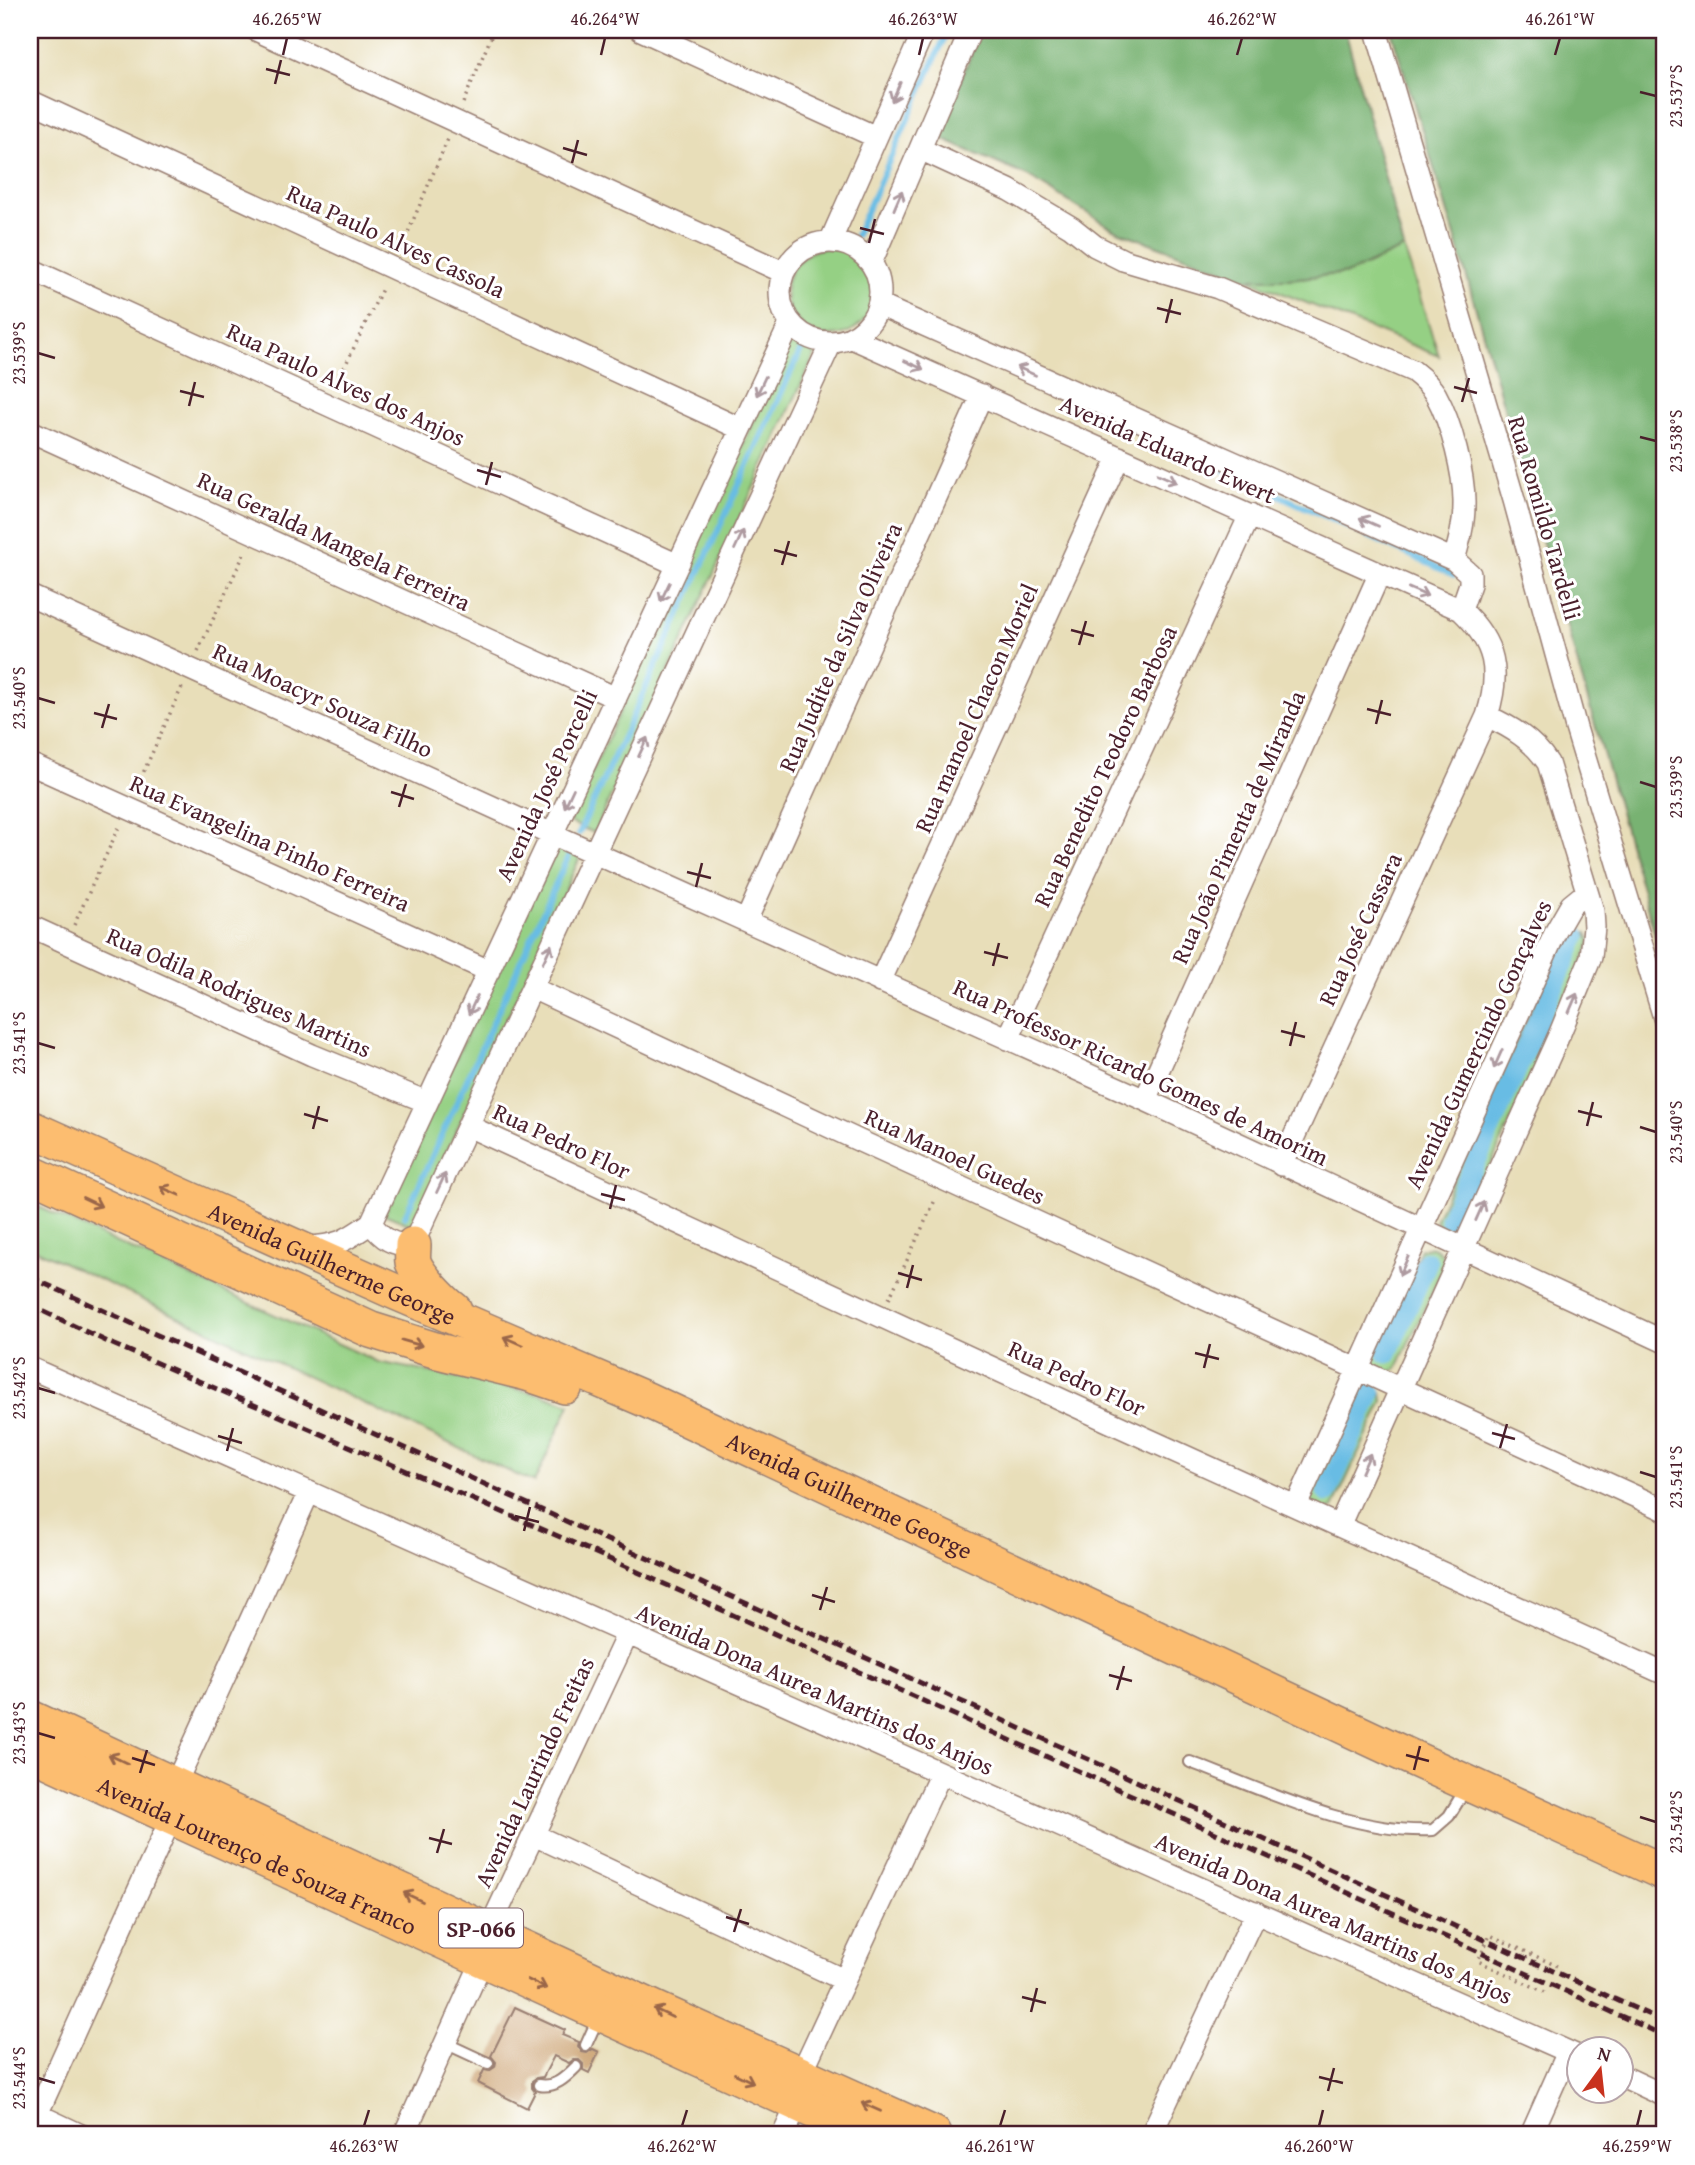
<svg xmlns="http://www.w3.org/2000/svg" width="1695" height="2165" font-family="'Gentium Book Plus',serif">
<style>
.green{fill:#95d084;stroke:#707858;stroke-width:2}
.forest{fill:#78b272;stroke:#61684e;stroke-width:2}
.lines{fill:none;stroke-linecap:round;stroke-linejoin:round}
.stream{stroke:#68bce4;stroke-width:6}
.canal{stroke:#68bce4;stroke-width:21}
.building{fill:#cba16f}
.service-casing{stroke:#997e72;stroke-width:14}
.minor-casing{stroke:#997e72;stroke-width:24}
.primary-casing{stroke:#997e72;stroke-width:38}
.trunk-casing{stroke:#997e72;stroke-width:40}
.path{stroke:#997e72;stroke-width:3.5;stroke-dasharray:2 5;stroke-linecap:butt}
.service{stroke:#fff;stroke-width:10}
.minor{stroke:#fff;stroke-width:21}
.primary{stroke:#fcbd6f;stroke-width:35}
.trunk{stroke:#fcbd6f;stroke-width:37}
.rail{stroke:#4a1f2b;stroke-width:5;stroke-dasharray:10 5;stroke-linecap:butt}
.oneway{stroke:#ae9aa0}
.oneway2{stroke:#9a664a}
.ticks{fill:none;stroke:#4a1f2b;stroke-width:2.5}
.labels{text-anchor:middle;dominant-baseline:central;stroke-width:6;stroke-linejoin:round;paint-order:stroke}
.shield{fill:#fff;stroke:#80626b;stroke-width:2}
.shield-label{font-size:23px;font-weight:bold;fill:#4a1f2b}
.street-label{font-size:24px;fill:#4a1f2b;stroke:#fff}
.neatline{fill:none;stroke:#4a1f2b;stroke-width:2.5}
.ticks-label{font-size:18px;text-anchor:middle;fill:#4a1f2b}
</style>
<rect width="100%" height="100%" fill="#fff"/>
<filter id="ink" filterUnits="userSpaceOnUse"><feTurbulence type="fractalNoise" baseFrequency=".0143" numOctaves="2"/><feDisplacementMap in="SourceGraphic" scale="14" xChannelSelector="R" yChannelSelector="G"/><feConvolveMatrix kernelMatrix="1 2 1 2 8 2 1 2 1" color-interpolation-filters="sRGB"/></filter>
<filter id="wash" filterUnits="userSpaceOnUse"><feTurbulence type="fractalNoise" baseFrequency=".00686" numOctaves="4" result="noise"/><feDisplacementMap in="SourceGraphic" scale="28" xChannelSelector="R" yChannelSelector="G"/><feGaussianBlur stdDeviation="1.57" result="paint"/><feColorMatrix in="noise" values="0 0 0 0 0 0 0 0 0 0 0 0 0 0 0 0 0 1.4 0 .05"/><feComposite in="paint" operator="in"/></filter>
<g filter="url(#wash)">
<rect width="100%" height="100%" fill="#e8deb9"/>
<path class="green" d="M1404,248l35,108 -192,-77h41l61,-6z
M786 292a44 44 0 1 1 88 0a44 44 0 1 1-88 0Z
M792,339l25,11 -223,483 -25,-11z
M555,844l26,11 -168,371 -29,-12z
M1574,927l13,6 4,9 -128,285 -6,6h-8l-14,-12 131,-290z
M30,1203l348,159 163,32 29,10 -36,79 -504,-236z
M1430,1247l7,2 7,8v9l-47,102 -8,5c-10,-3 -15,-6 -18,-16l50,-108z
M1368,1382l14,10 1,9 -50,107 -7,2 -15,-8 -3,-7 52,-111z"/>
<path class="forest" d="M981,30h364l59,218 -55,25 -61,6h-41l-132,-49 -88,-54 -90,-39z
M1391,30h274v939l-210,-733z"/>
<g class="lines">
<path class="stream" d="M856,235l92,-205
M1118,422l336,153
M579,833l222,-483
M405,1216l163,-359"/>
<path class="canal" d="M1450,1219l126,-283
M1387,1353l40,-91
M1327,1492l44,-99"/>
</g>
<g id="blocks">
<path class="building" d="M515,2007l50,23 -3,5 17,7 -1,4 4,6 5,1 6,-4 6,3 -10,21 -6,-3v-6l-4,-4h-6l-4,3 -15,-7 -11,21 -7,1 -4,3v7l3,4 -8,16 -49,-25 6,-13 5,1 6,-4 1,-5 -5,-6z"/>
</g>
</g>
<g filter="url(#ink)">
<use href="#blocks" fill-opacity="0" stroke="#997e72" stroke-width="2"/>
<g class="lines">
<g class="service-casing">
<path id="service" d="M1190,1762c74,28 162,72 243,68l16,-14 11,-18
M445,2043l43,20
M586,2045l13,-29
M539,2085c16,3 26,-7 37,-18"/>
</g>
<g class="minor-casing">
<path id="minor" d="M256,30l527,242
M641,30l235,107
M1376,30l138,470 62,228 89,293
M30,101l711,328
M920,149l89,41 62,37 24,19 28,14 95,28 195,83c9,7 17,14 23,24 15,27 29,80 28,111 0,19 -5,36 -10,54
M780 292a50 50 0 1 1 100 0a50 50 0 1 1-100 0Z
M830,242l94,-212
M871,263l100,-233
M30,269l648,296
M879,305l575,255 16,14v10l-9,26c35,33 40,62 26,106l-206,449
M852,338l609,272
M30,431l586,267
M30,596l522,238 593,266 520,242
M30,764l459,207
M746,921l236,-526
M30,926l282,129 115,47
M880,982l239,-525
M532,988l330,154 803,368
M1008,1039l242,-524
M1145,1100l234,-525
M468,1126l642,296 555,252
M371,1223l419,-899
M371,1223c11,16 23,23 42,22
M306,1247c32,-1 39,-6 65,-24
M408,1255l423,-912
M30,1368l1550,689
M1296,1506l260,-575 15,-26 16,-13
M1339,1526l221,-493 31,-76 3,-30 -1,-16 -45,-148c-15,-23 -37,-36 -61,-47
M175,1785l134,-293
M534,1835l310,145
M488,1932l139,-297
M800,2076l141,-303
M1622,2076l43,20
M30,2111l51,24
M30,2130l142,-314
M404,2135l79,-176
M783,2135l15,-32
M1151,2135l105,-223
M1531,2135l37,-83"/>
</g>
<g class="primary-casing">
<g id="primary">
<path id="s1" d="M30,1128l361,162 256,110 750,351 268,122"/>
<path d="M30,1173l341,157 67,21 89,22 38,13"/>
<path d="M413,1245c0,5 -1,12 0,17 5,14 29,39 41,48"/>
</g>
</g>
<g class="trunk-casing">
<g id="trunk">
<path d="M30,1719l627,292 276,124"/>
<path id="s2" d="M30,1751l839,384"/>
</g>
</g>
<path class="path" d="M463,103l31,-73
M400,251l48,-112
M335,387l48,-100
M198,651l48,-101
M135,791l47,-104
M74,925l45,-98
M889,1299l47,-101
M1545,1992l-67,-31 12,-26 67,31"/>
<use href="#service" class="service"/>
<use href="#minor" class="minor"/>
<use href="#primary" class="primary"/>
<use href="#trunk" class="trunk"/>
<path class="rail" d="M30,1277l1635,745
M30,1305l78,37 459,198 1098,496"/>
</g>
<defs><path id="oneway-shaft" d="M-6 0H5M1.5-3L5.5 0L1.5 3" fill="none" stroke-width="1.6" stroke-linecap="round" stroke-linejoin="round" transform="scale(1.75)"/></defs>
<g class="oneway">
<use href="#oneway-shaft" transform="translate(896 92) rotate(114)"/>
<use href="#oneway-shaft" transform="translate(898 200) rotate(-67)"/>
<use href="#oneway-shaft" transform="translate(914 365) rotate(24)"/>
<use href="#oneway-shaft" transform="translate(1026 371) rotate(-156)"/>
<use href="#oneway-shaft" transform="translate(761 386) rotate(115)"/>
<use href="#oneway-shaft" transform="translate(1167 478) rotate(24)"/>
<use href="#oneway-shaft" transform="translate(1369 522) rotate(-156)"/>
<use href="#oneway-shaft" transform="translate(739 540) rotate(-65)"/>
<use href="#oneway-shaft" transform="translate(665 592) rotate(115)"/>
<use href="#oneway-shaft" transform="translate(1418 592) rotate(23)"/>
<use href="#oneway-shaft" transform="translate(643 747) rotate(-65)"/>
<use href="#oneway-shaft" transform="translate(569 798) rotate(115)"/>
<use href="#oneway-shaft" transform="translate(547 954) rotate(-65)"/>
<use href="#oneway-shaft" transform="translate(1573 1003) rotate(-67)"/>
<use href="#oneway-shaft" transform="translate(473 1005) rotate(115)"/>
<use href="#oneway-shaft" transform="translate(1498 1059) rotate(114)"/>
<use href="#oneway-shaft" transform="translate(441 1183) rotate(-65)"/>
<use href="#oneway-shaft" transform="translate(1480 1211) rotate(-66)"/>
<use href="#oneway-shaft" transform="translate(1404 1266) rotate(114)"/>
<use href="#oneway-shaft" transform="translate(1366 1463) rotate(-66)"/>
</g>
<g class="oneway2">
<use href="#oneway-shaft" transform="translate(170 1191) rotate(-156)"/>
<use href="#oneway-shaft" transform="translate(92 1202) rotate(25)"/>
<use href="#oneway-shaft" transform="translate(513 1341) rotate(-156)"/>
<use href="#oneway-shaft" transform="translate(412 1343) rotate(16)"/>
<use href="#oneway-shaft" transform="translate(118 1759) rotate(-155)"/>
<use href="#oneway-shaft" transform="translate(413 1897) rotate(-155)"/>
<use href="#oneway-shaft" transform="translate(537 1984) rotate(25)"/>
<use href="#oneway-shaft" transform="translate(663 2013) rotate(-155)"/>
<use href="#oneway-shaft" transform="translate(744 2078) rotate(25)"/>
<use href="#oneway-shaft" transform="translate(871 2107) rotate(-156)"/>
</g>
</g>
<path class="ticks" d="M283,55l4,-17M601,55l4,-17M919,55l4,-17M1237,55l5,-17M1555,55l5,-17M266,69l24,6M275,84l6,-24M1640,92l16,4M563,148l24,7M572,163l6,-23M860,228l24,6M869,243l6,-24M1157,308l24,6M1166,323l6,-24M38,353l17,5M1454,387l23,6M180,391l24,6M1462,402l7,-24M189,406l6,-24M1640,437l16,4M477,470l24,7M486,485l6,-23M774,550l23,6M782,565l7,-24M1071,630l23,6M1079,645l7,-24M38,698l17,5M1367,709l24,6M94,713l23,6M1376,724l6,-24M102,728l7,-24M1640,782l16,5M391,792l23,7M399,807l7,-23M687,872l24,6M696,887l6,-24M984,952l24,6M993,966l6,-23M1281,1031l24,6M38,1043l17,5M1290,1046l6,-24M1578,1111l24,6M304,1114l24,7M1587,1126l6,-24M1640,1127l16,5M313,1129l6,-23M601,1194l24,6M610,1209l6,-24M898,1273l24,7M907,1288l6,-23M1195,1353l24,6M1204,1368l6,-24M38,1388l17,5M1492,1433l23,6M218,1436l24,7M1500,1448l7,-24M227,1451l6,-23M1640,1472l16,5M515,1516l24,6M524,1531l6,-24M812,1595l23,7M820,1610l7,-23M1109,1675l23,6M1117,1690l7,-24M38,1733l17,5M1406,1755l23,6M132,1758l23,7M1414,1770l6,-24M140,1773l7,-23M1640,1817l16,5M429,1838l23,6M437,1853l7,-24M726,1917l23,7M734,1932l7,-23M1022,1997l24,6M1031,2012l6,-24M1319,2077l24,6M38,2078l17,5M1328,2091l6,-23M364,2126l5,-16M682,2126l5,-16M1000,2126l5,-16M1319,2126l4,-16M1637,2126l4,-16"/>
<g class="labels">
<rect class="shield" x="439" y="1908.5" width="84" height="39" rx="5"/>
<g class="shield-label">
<text x="481" y="1928">SP-066</text>
</g>
<g class="street-label">
<text transform="translate(396 241) rotate(25)">Rua Paulo Alves Cassola</text>
<text transform="translate(346 384) rotate(25)">Rua Paulo Alves dos Anjos</text>
<text transform="translate(1168 449) rotate(24)">Avenida Eduardo Ewert</text>
<text transform="translate(1545 518) rotate(74)">Rua Romildo Tardelli</text>
<text transform="translate(334 541) rotate(25)">Rua Geralda Mangela Ferreira</text>
<text transform="translate(840 647) rotate(-66)">Rua Judite da Silva Oliveira</text>
<text transform="translate(323 700) rotate(25)">Rua Moacyr Souza Filho</text>
<text transform="translate(976 708) rotate(-66)">Rua manoel Chacon Moriel</text>
<text transform="translate(1105 766) rotate(-65)">Rua Benedito Teodoro Barbosa</text>
<text transform="translate(546 785) rotate(-65)">Avenida José Porcelli</text>
<text transform="translate(1238 827) rotate(-66)">Rua João Pimenta de Miranda</text>
<text transform="translate(270 843) rotate(24)">Rua Evangelina Pinho Ferreira</text>
<text transform="translate(1360 929) rotate(-65)">Rua José Cassara</text>
<text transform="translate(239 992) rotate(24)">Rua Odila Rodrigues Martins</text>
<text transform="translate(1478 1044) rotate(-65)">Avenida Gumercindo Gonçalves</text>
<text transform="translate(1141 1072) rotate(25)">Rua Professor Ricardo Gomes de Amorim</text>
<text transform="translate(562 1141) rotate(25)">Rua Pedro Flor</text>
<text transform="translate(955 1156) rotate(25)">Rua Manoel Guedes</text>
<text stroke="none"><textPath href="#s1" startOffset="331">Avenida Guilherme George</textPath></text>
<text transform="translate(1077 1378) rotate(25)">Rua Pedro Flor</text>
<text stroke="none"><textPath href="#s1" startOffset="898">Avenida Guilherme George</textPath></text>
<text transform="translate(815 1689) rotate(24)">Avenida Dona Aurea Martins dos Anjos</text>
<text transform="translate(534 1772) rotate(-65)">Avenida Laurindo Freitas</text>
<text stroke="none"><textPath href="#s2" startOffset="250">Avenida Lourenço de Souza Franco</textPath></text>
<text transform="translate(1334 1918) rotate(24)">Avenida Dona Aurea Martins dos Anjos</text>
</g>
</g>
<rect width="1695" height="2165" fill="none" stroke="#fff" stroke-width="77"/>
<g transform="translate(1600 2070) rotate(15)"><circle r="33" fill="#ffffff" stroke="#b7a5aa" stroke-width="2"/>
<path d="M0-5L12 26L0 18L-12 26Z" fill="#c8321e"/>
<text y="-10" font-size="19" font-weight="bold" text-anchor="middle" fill="#4a1f2b">N</text>
</g>
<rect x="38" y="38" width="1618" height="2088" class="neatline"/>
<g class="ticks-label">
<text x="287" y="25">46.265°W</text>
<text x="605" y="25">46.264°W</text>
<text x="923" y="25">46.263°W</text>
<text x="1242" y="25">46.262°W</text>
<text x="1560" y="25">46.261°W</text>
<text transform="translate(1676 96) rotate(-90)" y="6">23.537°S</text>
<text transform="translate(19 353) rotate(-90)" y="6">23.539°S</text>
<text transform="translate(1676 441) rotate(-90)" y="6">23.538°S</text>
<text transform="translate(19 698) rotate(-90)" y="6">23.540°S</text>
<text transform="translate(1676 787) rotate(-90)" y="6">23.539°S</text>
<text transform="translate(19 1043) rotate(-90)" y="6">23.541°S</text>
<text transform="translate(1676 1132) rotate(-90)" y="6">23.540°S</text>
<text transform="translate(19 1388) rotate(-90)" y="6">23.542°S</text>
<text transform="translate(1676 1477) rotate(-90)" y="6">23.541°S</text>
<text transform="translate(19 1733) rotate(-90)" y="6">23.543°S</text>
<text transform="translate(1676 1822) rotate(-90)" y="6">23.542°S</text>
<text transform="translate(19 2078) rotate(-90)" y="6">23.544°S</text>
<text x="364" y="2152">46.263°W</text>
<text x="682" y="2152">46.262°W</text>
<text x="1000" y="2152">46.261°W</text>
<text x="1319" y="2152">46.260°W</text>
<text x="1637" y="2152">46.259°W</text>
</g>
</svg>
